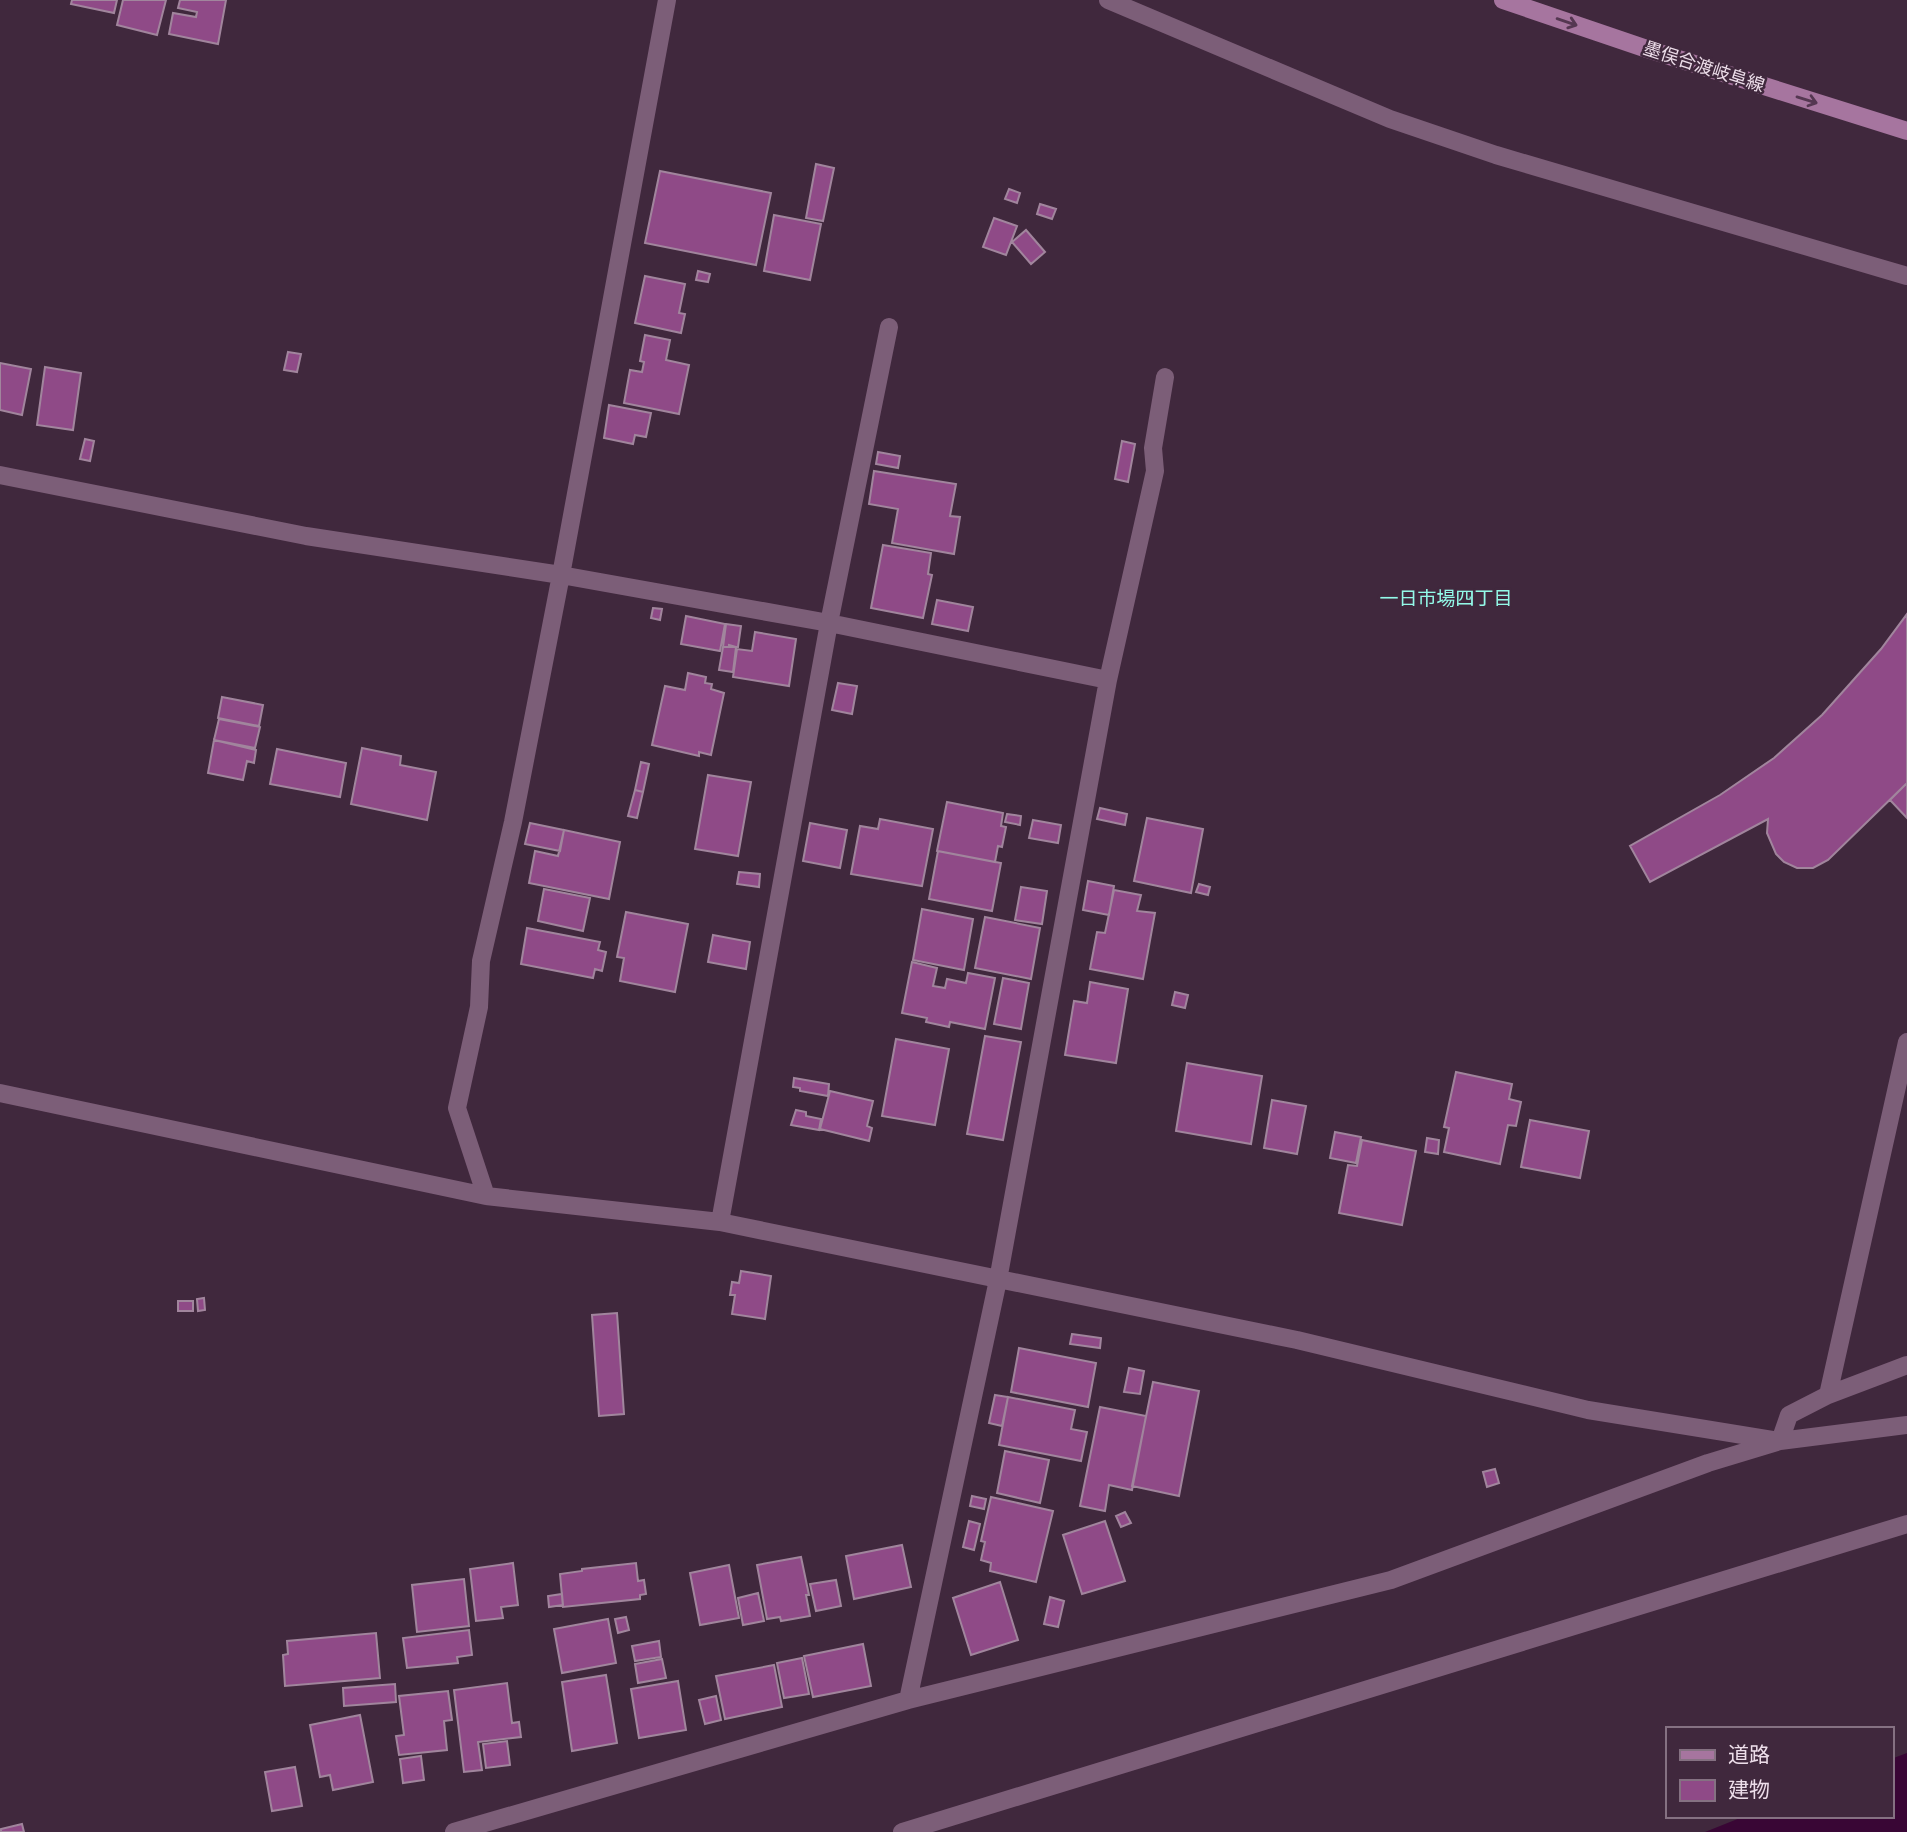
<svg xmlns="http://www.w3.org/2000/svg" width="1907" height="1832" font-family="Helvetica,'Noto Sans JP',sans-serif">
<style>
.water{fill:#390635}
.building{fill:#8f4a87;stroke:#a1859d;stroke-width:2}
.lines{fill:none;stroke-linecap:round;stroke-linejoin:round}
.street{stroke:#7c5e78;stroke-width:18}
.secondary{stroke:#a6759f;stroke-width:18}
.oneway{stroke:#543751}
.labels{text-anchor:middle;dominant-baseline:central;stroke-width:5;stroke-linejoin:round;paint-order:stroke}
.street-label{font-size:18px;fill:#eddeea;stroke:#40283d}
.neighbourhood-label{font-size:19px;fill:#93f9e8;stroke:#40283d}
</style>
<rect width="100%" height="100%" fill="#40283d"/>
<path class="water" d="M1907,1753v79h-202l40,-16h146v-57z"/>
<path class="building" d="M72,0h45l-3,13 -43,-9z
M123,0h43l-9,35 -40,-10z
M180,0h46l-8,44 -49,-10 4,-21 23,4 1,-5 -19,-4z
M816,164l18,4 -11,53 -17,-3z
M660,171l111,22 -15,72 -111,-22z
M1009,189l11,4 -3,10 -12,-4z
M1040,204l16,5 -4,10 -15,-5z
M774,215l47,9 -11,56 -46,-9z
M994,218l23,8 -11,29 -23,-8z
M1026,230l19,22 -14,12 -19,-22z
M698,271l12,3 -2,8 -12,-2z
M645,276l40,8 -6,29 6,1 -4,19 -46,-10z
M645,335l25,5 -4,20 23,5 -10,49 -55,-11 6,-33 12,2 2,-10 -4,-1z
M288,352l13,2 -4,18 -13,-2z
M0,363l31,6 -9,46 -22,-5z
M45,367l36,6 -8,57 -36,-5z
M609,405l42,8 -5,24 -11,-2 -2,9 -29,-6z
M85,439l9,2 -4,20 -10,-2z
M1122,441l13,3 -7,38 -13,-3z
M878,452l22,4 -2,12 -22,-4z
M874,471l82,13 -6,32 10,1 -6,37 -62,-11 6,-34 -29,-5z
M883,545l48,8 -3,21 4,1 -9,43 -52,-10z
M937,600l36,7 -5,24 -36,-7z
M653,608l9,1 -2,11 -9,-2z
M1907,614v169l-79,77 -15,8h-16l-13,-6 -8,-8 -9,-21 1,-14 -118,63 -20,-36 90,-51 54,-37 48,-43 59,-66z
M686,616l39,8 -5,27 -39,-7z
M726,624l15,2 -3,21h-15z
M755,632l41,7 -7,47 -56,-9 4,-28 15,2z
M729,645l7,2 -3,25 -14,-2 4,-23h6z
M688,673l18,4 -1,6 7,1 -1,5 13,4 -13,62 -12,-3v4l-47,-11 13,-59 20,4z
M838,683l19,3 -5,28 -20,-4z
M222,697l41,8 -4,21 -41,-8z
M219,719l41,8 -5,21 -41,-8z
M214,740l42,10 -2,13 -7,-2 -4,19 -35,-7z
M362,748l39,8 -1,9 36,7 -9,48 -76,-16z
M277,749l69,14 -6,34 -70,-13z
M641,762l8,2 -6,28 -8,-2z
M708,775l43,7 -13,74 -43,-7z
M1907,783v35l-17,-18z
M635,790l8,2 -6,26 -9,-2z
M947,802l56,11 -2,13 5,1 -4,20 -4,-1 -3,16 -58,-11z
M1100,808l27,6 -2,11 -28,-6z
M1007,814l14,2 -1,9 -15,-3z
M1147,818l56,11 -12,64 -57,-12z
M880,819l53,10 -11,57 -71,-12 9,-48 18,3z
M1033,820l28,5 -3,18 -29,-5z
M530,823l34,7 -4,21 -35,-7z
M810,823l37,7 -7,38 -37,-7z
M564,830l56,12 -11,57 -80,-16 6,-32 23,5z
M938,851l63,12 -9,48 -63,-12z
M739,872l21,2 -1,13 -22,-3z
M1088,881l26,5 -5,29 -26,-5z
M1199,884l11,3 -2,8 -12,-3z
M1021,887l26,4 -5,33 -27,-4z
M544,889l46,9 -7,33 -45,-10z
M1114,890l27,5 -4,16 18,2 -12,66 -53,-10 7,-37 8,1z
M922,909l51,10 -9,51 -51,-10z
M626,912l62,12 -13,68 -55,-11 4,-23 -7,-1z
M985,917l55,11 -9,51 -56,-11z
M527,928l73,14 -2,8 8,2 -4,19 -7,-2 -2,9 -72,-14z
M713,935l37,7 -4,27 -38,-7z
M912,962l25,6 -4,18 12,2 2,-9 19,4 2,-10 27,5 -10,51 -35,-7 -1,5 -23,-5 1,-4 -25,-5z
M1003,978l26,5 -8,46 -27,-5z
M1090,982l38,7 -12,74 -51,-8 9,-54 13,2z
M1175,992l13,3 -3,13 -13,-3z
M985,1036l36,6 -18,98 -36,-6z
M896,1039l53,10 -14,76 -53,-9z
M1187,1063l75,13 -11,68 -75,-13z
M1456,1072l56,12 -3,15 12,3 -5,24 -8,-1 -8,39 -56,-12 5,-24 -5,-1z
M794,1078l35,6 -1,12 -28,-5v-3l-7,-1z
M830,1091l43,10 -6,25 5,2 -3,13 -49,-12z
M1272,1100l34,6 -9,48 -33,-6z
M796,1110l10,2v4l15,3 -2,11 -28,-5z
M1530,1120l59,11 -9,47 -59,-11z
M1335,1132l26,5 -5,26 -26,-5z
M1427,1138l12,2 -1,14 -13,-2z
M1362,1140l54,11 -14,74 -63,-12 9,-48 9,1z
M741,1271l30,5 -6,43 -33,-5 3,-19h-5l2,-13 7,1z
M204,1298l1,12 -7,1 -1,-12z
M178,1301h15v10h-15z
M617,1313l7,101 -25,2 -7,-101z
M1072,1334l29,4 -1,10 -30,-4z
M1019,1348l77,15 -8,44 -77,-15z
M1129,1368l15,3 -4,23 -16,-2z
M1153,1382l46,9 -20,105 -47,-10z
M995,1395l13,2 -6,29 -13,-3z
M1008,1397l67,13 -4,19 16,3 -6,29 -82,-16z
M1100,1407l46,9 -14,74 -23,-5 -4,26 -25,-5z
M1005,1451l44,9 -9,43 -43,-10z
M1495,1469l4,14 -12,4 -4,-15z
M972,1496l14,3 -2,10 -14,-3z
M991,1497l62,14 -17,71 -46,-11 1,-8 -10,-3 4,-18 -4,-1z
M1125,1512l6,11 -10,4 -5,-11z
M969,1521l11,3 -6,26 -11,-3z
M1105,1521l20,60 -43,13 -19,-59z
M902,1545l9,42 -57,12 -8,-43z
M801,1557l8,38h-3l4,21 -29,5 -1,-4 -13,2 -10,-54z
M513,1563l5,42 -17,2 2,11 -27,3 -6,-52z
M636,1563l2,18 6,-1 2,14 -6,1v4l-77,8 -3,-33 22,-3v-2z
M729,1565l10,53 -39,7 -10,-52z
M464,1579l5,47 -52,6 -5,-47z
M836,1580l5,26 -25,5 -6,-27z
M1000,1582l18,58 -47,15 -18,-57z
M758,1593l6,28 -21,4 -5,-27z
M562,1594l1,11 -14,2 -1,-11z
M1050,1597l14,4 -6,26 -14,-3z
M626,1617l3,13 -11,3 -3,-14z
M608,1619l8,44 -54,10 -8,-44z
M469,1630l3,25 -15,2 1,6 -51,5 -4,-30z
M376,1633l4,45 -95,8 -2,-31 5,-1 -1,-13z
M659,1641l2,16 -26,4 -3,-15z
M863,1644l8,42 -58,11 -9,-41z
M802,1658l7,36 -25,4 -7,-35z
M662,1659l4,19 -28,5 -3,-19z
M774,1665l8,42 -57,12 -9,-43z
M606,1675l11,68 -45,8 -10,-69z
M678,1681l8,49 -47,8 -8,-49z
M507,1683l5,40 7,-1 2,15 -43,5 4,28 -18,2 -10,-82z
M395,1684l1,18 -52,4 -1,-18z
M448,1691l4,29 -8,1 3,29 -48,5 -3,-19 8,-1 -5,-39z
M716,1696l5,24 -16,4 -6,-24z
M360,1715l13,67 -40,8 -3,-15 -10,2 -10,-52z
M507,1741l3,24 -24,3 -3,-24z
M421,1756l3,24 -21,3 -3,-24z
M295,1767l7,39 -30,5 -7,-39z
M22,1824l2,8h-23v-3z"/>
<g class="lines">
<path class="street" d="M1108,0l282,119 106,36 411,121
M0,475l306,61 255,39 268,48 60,-296
M0,1093l486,103 234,26 577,118 291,70 192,31
M486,1196l-29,-88 22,-101 2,-46 32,-139 48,-247 106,-575
M720,1222l109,-599 279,57
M1828,1395l79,-353
M1780,1441l9,-26 39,-20 79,-30
M908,1700l90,-420 110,-600 47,-209 -2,-23 12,-71
M454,1832l454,-132 483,-120 317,-117 72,-22 127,-16
M902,1832l1005,-308"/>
<path class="secondary" d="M1503,0l144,49 260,82"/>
</g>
<defs><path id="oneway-shaft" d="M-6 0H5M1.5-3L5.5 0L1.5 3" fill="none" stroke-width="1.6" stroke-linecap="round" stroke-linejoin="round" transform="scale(1.75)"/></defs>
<g class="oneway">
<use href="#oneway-shaft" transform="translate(1567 22) rotate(19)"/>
<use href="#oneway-shaft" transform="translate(1807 100) rotate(17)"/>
</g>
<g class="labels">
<g class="street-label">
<text transform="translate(1704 67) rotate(18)">墨俣合渡岐阜線</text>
</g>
<g class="neighbourhood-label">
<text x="1446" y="598">一日市場四丁目</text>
</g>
</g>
<rect x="1666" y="1727" width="228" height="91" fill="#40283d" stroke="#857182" stroke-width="2"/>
<rect x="1680" y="1750" width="35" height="10" fill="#a6759f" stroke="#857182" stroke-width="2"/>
<text x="1728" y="1762" font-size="21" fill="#eddeea">道路</text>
<rect x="1680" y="1780" width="35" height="21" fill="#8f4a87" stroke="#857182" stroke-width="2"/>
<text x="1728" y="1797" font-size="21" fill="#eddeea">建物</text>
</svg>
